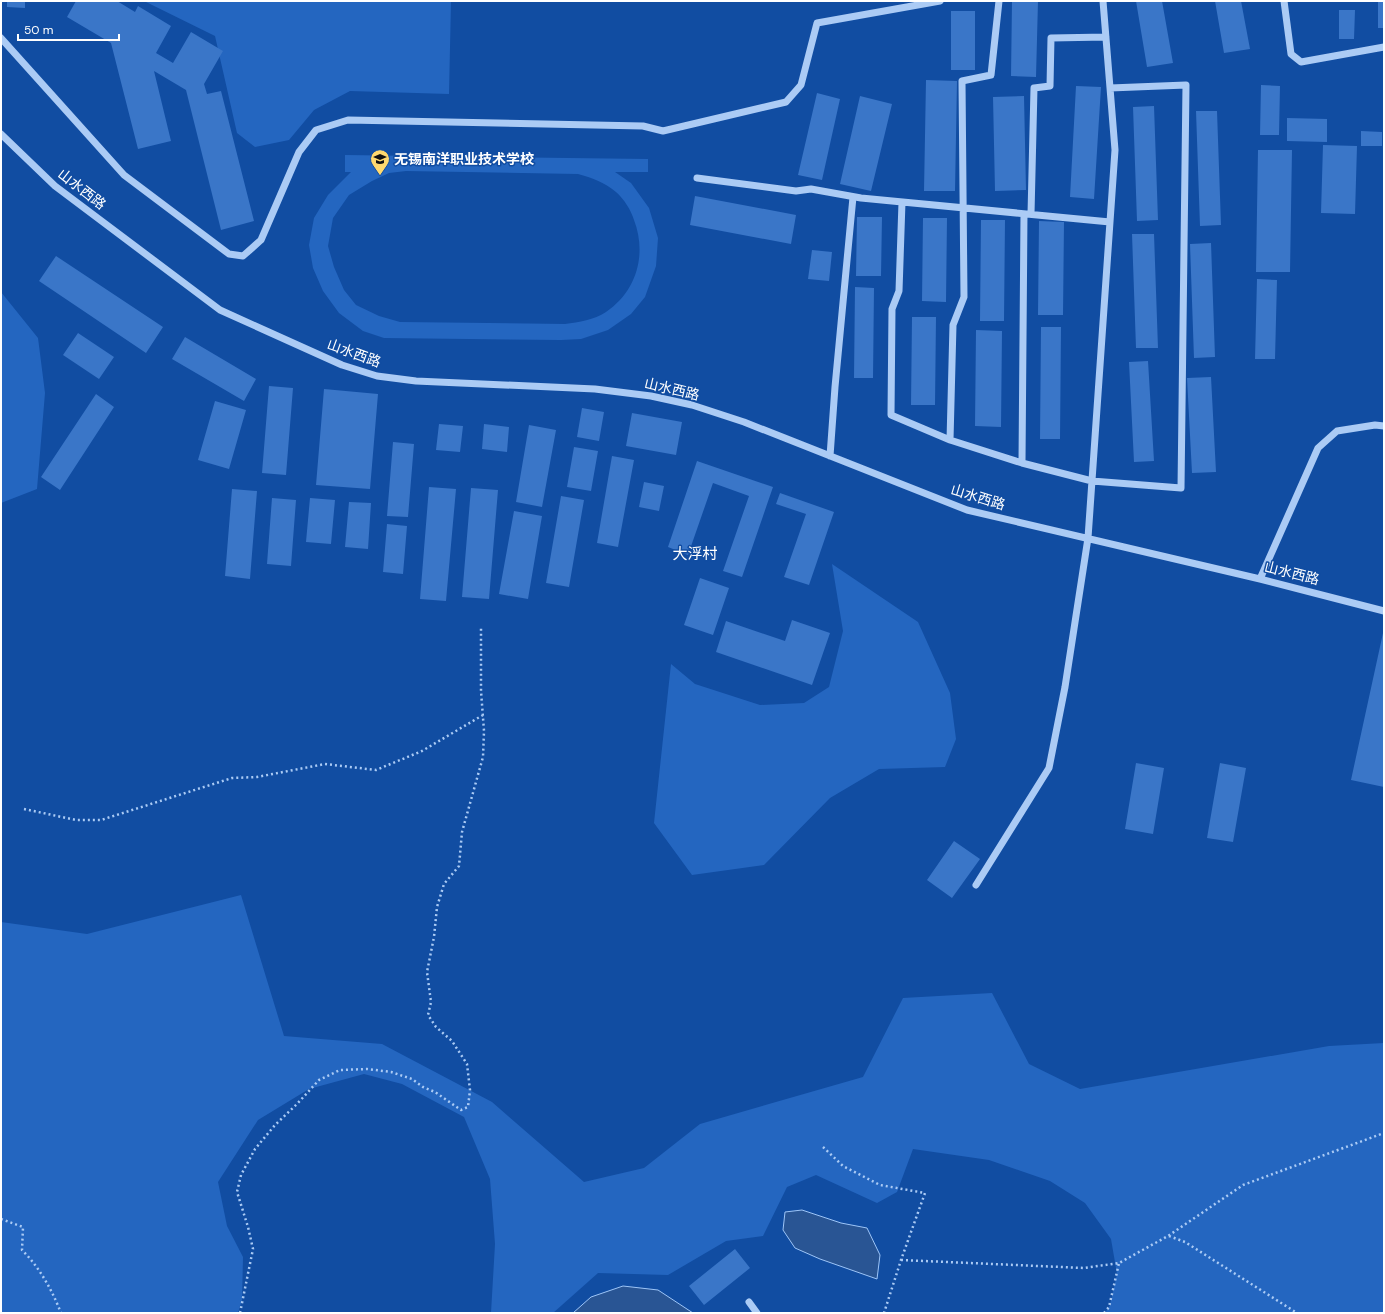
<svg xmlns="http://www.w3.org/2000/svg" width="1385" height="1314" font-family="'DM Sans','Noto Sans SC',sans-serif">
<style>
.green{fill:#2466c0;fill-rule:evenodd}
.water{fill:#295594;stroke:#9dc5f8}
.building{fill:#3a76c8}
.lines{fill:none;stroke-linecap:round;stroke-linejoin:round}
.path{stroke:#abcbf5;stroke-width:2.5;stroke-dasharray:2 3;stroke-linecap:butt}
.minor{stroke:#abcbf5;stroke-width:7}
.labels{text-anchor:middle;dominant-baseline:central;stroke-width:3;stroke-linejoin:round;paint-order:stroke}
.poi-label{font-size:14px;font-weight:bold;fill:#fff;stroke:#114da2;text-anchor:start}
.street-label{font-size:14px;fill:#fff;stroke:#114da2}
.neighbourhood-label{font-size:15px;fill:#fff;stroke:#114da2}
</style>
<rect width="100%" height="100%" fill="#114da2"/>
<path class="green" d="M144,1h307l-2,93 -99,-3 -36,19 -25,30 -34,7 -18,-14 -22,-97z
M345,155l303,4v13h-33l16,11 18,25 9,30 -2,28 -11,31 -14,17 -23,16 -27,9 -20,1 -177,-2 -21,-7 -24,-18 -16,-22 -10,-23 -4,-23 5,-27 14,-23 23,-23h-6zM406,171l172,3c14,4 26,8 38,18 8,7 15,18 18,28 13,34 3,71 -28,92 -12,8 -27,10 -41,12l-165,-2 -21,-6 -23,-11 -12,-15 -10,-23 -6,-21 5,-28 16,-23 23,-14 17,-8z
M1,292l37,46 7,55 -8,96 -36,14z
M832,564l86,58 32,71 6,46 -11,28 -66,2 -49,29 -66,67 -72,10 -38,-52 17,-159 24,20 65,21 44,-2 25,-16 14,-56z
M241,895l43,141 98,8 110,58 92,80 60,-14 56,-44 163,-47 40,-79 89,-5 37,71 51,25 249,-43 55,-3v270h-279l5,-8 7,-31 -6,-35 -26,-36 -35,-22 -61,-21 -76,-11 -16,43 -20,11 -61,-28 -29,12 -24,49 -37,5 -58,34 -70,-2 -45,40h-62l4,-69 -5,-65 -26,-62 -62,-33 -38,-10 -55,15 -51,31 -40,62 9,44 16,31 -1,43 -4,13h-237v-391l86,12z"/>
<path class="water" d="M802,1210l39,13 26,5 13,27 -3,24 -57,-20 -25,-11 -12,-18 2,-18z
M623,1286l35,4 35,23h-120l18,-16z"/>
<path class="building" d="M7,1h18v7l-18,-1z
M76,1h41l18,11 3,-6 33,20 -15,27 17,10 18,-31 32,19 -19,33 3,10 14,-3 33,130 -33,9 -35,-140 -32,-19 17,70 -33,8 -27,-106 -44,-26z
M1012,1h26l-2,76 -25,-1z
M1136,1h26l11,62 -26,4z
M1215,1h26l9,48 -26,4z
M1378,1h6v27h-6z
M1339,10h16l-1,29h-15z
M951,11h24v59h-24z
M926,80l31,1 -2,110h-31z
M1261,85l19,1 -1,49h-19z
M1076,86l25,1 -7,112 -24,-2z
M817,93l23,6 -18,81 -24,-5z
M860,96l32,8 -21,87 -31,-7z
M1024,96l2,94 -31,1 -2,-94z
M1154,106l4,114 -21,1 -4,-114z
M1196,111h21l4,114 -21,1z
M1287,118l40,1v23l-40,-1z
M1361,131l21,1v14h-21z
M1323,145l34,1 -2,68 -34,-1z
M1258,150h34l-2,122h-34z
M695,196l101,19 -5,29 -101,-19z
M857,217h25l-1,59h-25z
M923,218h24l-1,84 -24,-1z
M981,220h24l-1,101h-24z
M1039,221l25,1 -1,93h-25z
M1132,234h22l4,114h-22z
M1211,243l4,114 -21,1 -4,-114z
M812,250l20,2 -3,29 -21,-2z
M56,256l107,71 -17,26 -107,-72z
M1257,279l20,1 -2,79h-20z
M855,287l19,1 -1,90h-19z
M912,317h24l-1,88h-24z
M1041,327h20l-1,112h-20z
M976,330l26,1 -1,96 -26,-1z
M78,333l36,24 -15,22 -36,-24z
M185,337l71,42 -12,22 -72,-42z
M1148,361l6,100 -20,1 -5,-100z
M1211,377l5,95 -24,1 -5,-95z
M269,386l24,2 -7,87 -24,-2z
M324,389l54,5 -8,95 -54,-4z
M96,394l18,13 -54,83 -19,-13z
M215,401l31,9 -17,59 -31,-9z
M582,408l22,4 -5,29 -22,-4z
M632,413l50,9 -6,33 -50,-9z
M439,424l24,2 -3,26 -24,-2z
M484,424l25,3 -2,25 -25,-3z
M529,425l27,5 -14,77 -26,-5z
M393,442l21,2 -6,73 -21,-1z
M574,447l24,4 -7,40 -24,-4z
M612,456l22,4 -16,87 -21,-4z
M697,461l76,26 -31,90 -19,-6 26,-75 -36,-13 -25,72 -20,-8z
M644,482l20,4 -5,25 -20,-4z
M429,487l27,2 -10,112 -26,-2z
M471,488l27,2 -9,109 -27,-2z
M232,489l25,2 -7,88 -25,-3z
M780,493l54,19 -25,73 -25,-8 22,-63 -30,-10z
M561,496l23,4 -15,87 -23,-4z
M272,498l24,2 -5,66 -24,-2z
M310,498l25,2 -4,44 -25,-2z
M349,502l22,1 -3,46 -23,-2z
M514,511l28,5 -14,83 -29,-5z
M387,524l20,2 -4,48 -20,-2z
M700,578l29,10 -16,47 -29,-10z
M792,620l38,13 -18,52 -96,-33 10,-31 59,20z
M1383,633h1v154l-33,-7z
M1136,763l28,5 -11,66 -28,-5z
M1220,763l26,5 -13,74 -26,-4z
M954,841l26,18 -28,39 -25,-18z
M735,1249l15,19 -46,37 -15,-19z"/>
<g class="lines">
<path class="path" d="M24,809l52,11h25l131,-42 25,-1 68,-13 51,6 46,-19 61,-36
M823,1147l20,19 37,19 45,8 -24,67 -17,53
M1,1219l22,8 -1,23c18,18 30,40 39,63
M1169,1236l16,6 112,71
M901,1260l183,8 35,-5 49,-27 75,-51 141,-52
M240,1313l13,-64 -5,-22 -11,-35 4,-17 14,-26 20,-24 22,-21 22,-24 21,-10 27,-1 24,3 21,7 11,8 12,5 26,18 7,-3 2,-17 -3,-26 -15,-23 -16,-14 -8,-12 3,-13 -4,-30 7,-35 3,-30 7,-23 15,-18 3,-34 21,-75 1,-26 -3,-40v-65
M1104,1313l5,-6 10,-44"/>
<path class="minor" d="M999,1l-8,74 -29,6 2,216 -11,28 -3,115 72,23
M1284,1l7,53 10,8 83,-15
M1,38l123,137 105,79 14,2 18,-16 38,-88 17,-22 32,-10 295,6 20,5 123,-29 15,-17 16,-62 123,-22
M1,134l54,52 165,124 122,55 35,11 39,5 179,8 56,7 41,9 52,17 223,88 293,69 124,32
M697,178l99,13 15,-2 50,9 249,24
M902,202l-3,89 -7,18 -1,106 59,25
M1024,214l-2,249 70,18 89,7 5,-403 -76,3
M1031,214l3,-126 16,-2 1,-48 55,-1
M830,456l5,-69 18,-190
M1260,579l58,-131 19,-17 38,-6 9,1
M976,885l73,-117 16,-81 23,-149 27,-388 -12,-149
M749,1302l8,11"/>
</g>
<defs>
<g id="school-pin" transform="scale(1)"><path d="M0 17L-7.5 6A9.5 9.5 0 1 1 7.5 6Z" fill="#ffd96f" stroke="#114da2"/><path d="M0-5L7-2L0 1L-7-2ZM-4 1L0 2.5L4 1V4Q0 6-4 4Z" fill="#111"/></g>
</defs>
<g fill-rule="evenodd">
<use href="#school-pin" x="380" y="159"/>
</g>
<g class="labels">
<g class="poi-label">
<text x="394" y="159">无锡南洋职业技术学校</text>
</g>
<g class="street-label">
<text transform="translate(82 189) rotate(38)">山水西路</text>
<text transform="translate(354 353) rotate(20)">山水西路</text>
<text transform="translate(672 389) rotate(13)">山水西路</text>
<text transform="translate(978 497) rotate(17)">山水西路</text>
<text transform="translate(1292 573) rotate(14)">山水西路</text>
</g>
<g class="neighbourhood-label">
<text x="695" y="554">大浮村</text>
</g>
</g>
<rect width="1385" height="1314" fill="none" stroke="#ffffff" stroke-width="4"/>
<path d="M18 34v6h101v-6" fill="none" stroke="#ffffff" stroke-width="2"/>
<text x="24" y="34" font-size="12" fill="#ffffff" stroke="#114da2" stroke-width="3" paint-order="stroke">50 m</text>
</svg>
